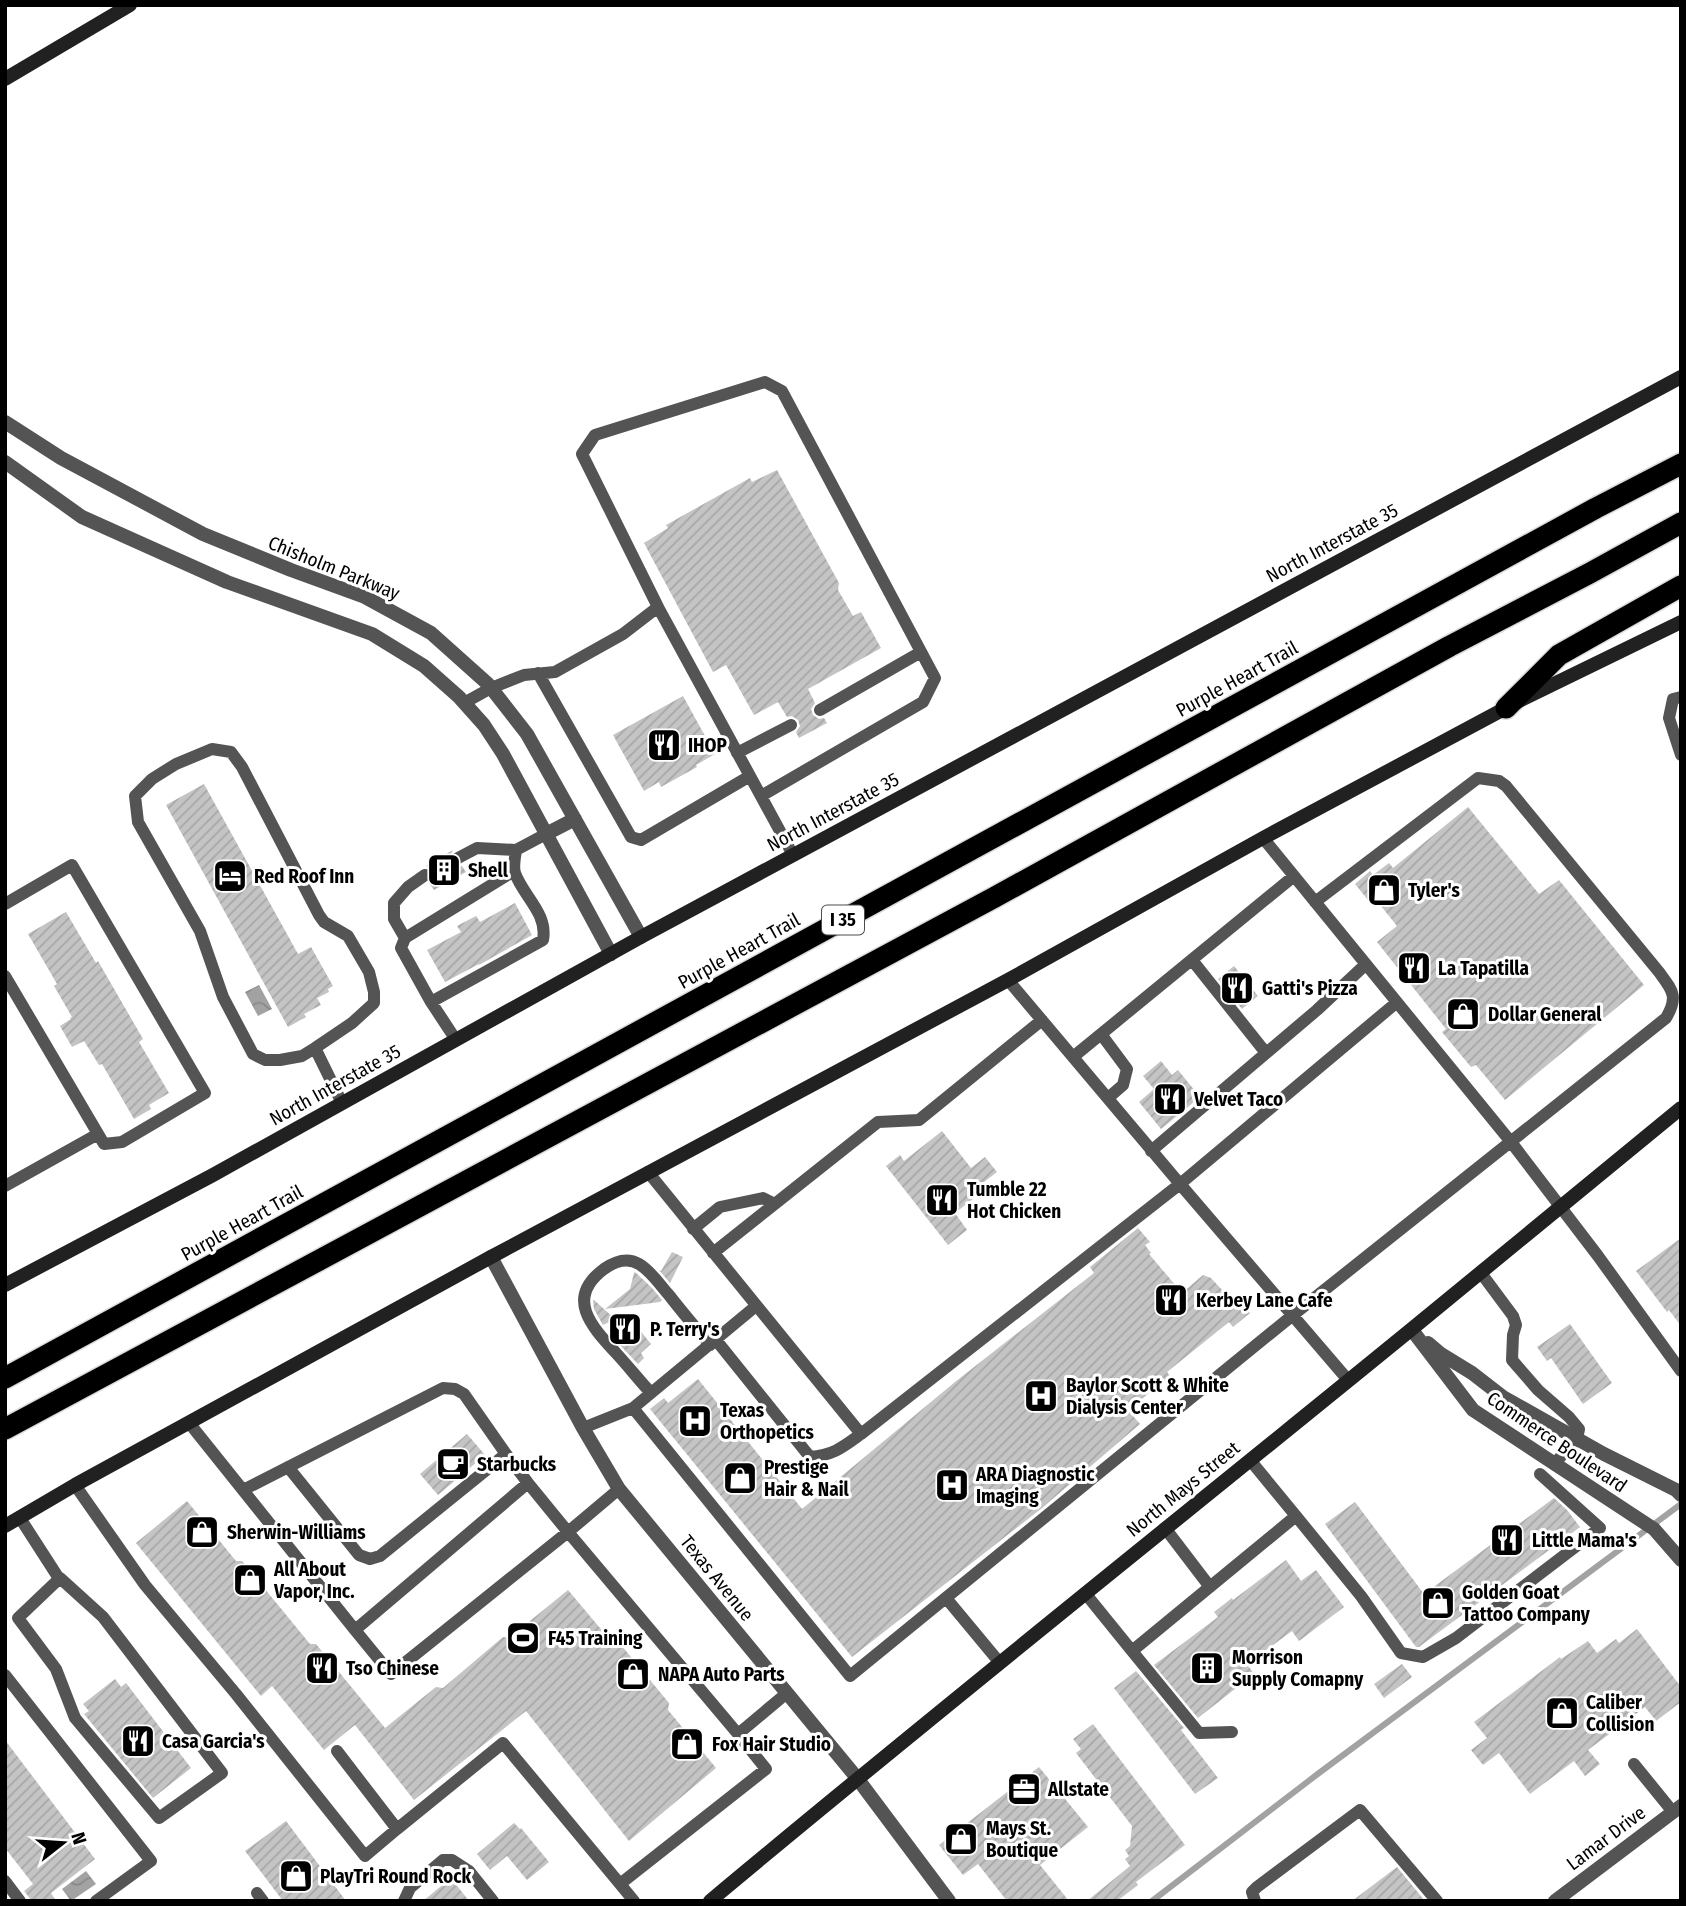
<svg xmlns="http://www.w3.org/2000/svg" width="1686" height="1906" font-family="'Fira Sans Condensed',sans-serif">
<style>
.water{fill:url(#water-waves)}
.lines{fill:none;stroke-linecap:round;stroke-linejoin:round}
.stream{stroke:#a2a2a2;stroke-width:6}
.building{fill:url(#building-hatch)}
.highway-casing{stroke:#dbdbdb;stroke-width:24}
.lane{stroke:#545454;stroke-width:12}
.street{stroke:#545454;stroke-width:14}
.secondary{stroke:#212121;stroke-width:14}
.highway{stroke:#000;stroke-width:21}
.labels{text-anchor:middle;dominant-baseline:central;stroke-width:6;stroke-linejoin:round;paint-order:stroke}
.shield{fill:#fff;stroke:#4c4c4c;stroke-width:2}
.shield-label{font-size:18px;font-weight:bold;fill:#000}
.street-label{font-size:19px;fill:#000;stroke:#fff}
.poi-label{font-size:19px;font-weight:bold;fill:#000;stroke:#fff;text-anchor:start}
</style>
<defs>
<pattern id="water-waves" width="16" height="10" patternUnits="userSpaceOnUse" patternTransform="scale(1.75)"><rect width="16" height="10" fill="#a2a2a2"/><path d="M0 5q4-4 8 0t8 0" fill="none" stroke="#8a8a8a"/></pattern>
<pattern id="building-hatch" width="6" height="6" patternUnits="userSpaceOnUse" patternTransform="scale(1.75)"><rect width="6" height="6" fill="#c4c4c4"/><path d="M-1 1l2-2M0 6l6-6M5 7l2-2" fill="none" stroke="#a7a7a7"/></pattern>
</defs>
<rect width="100%" height="100%" fill="#fff"/>
<path class="water" d="M259,985l13,24 -14,7 -13,-24z
M86,1871l10,13 -25,17 -9,-12z"/>
<g class="lines">
<path class="stream" d="M1152,1901l167,-128 362,-269"/>
</g>
<path class="building" d="M777,470l62,113 -1,7 15,26 8,-4 20,36 -73,41 7,14 -4,6 2,6 6,4 5,-1 3,5 -28,15 -3,-6 4,-6 -2,-6 -6,-4 -5,1 -9,-15 -24,13 -28,-50 -13,7 -69,-129 24,-15 -2,-3 84,-47 2,4z
M683,696l32,58 -19,11 1,2 -36,20 -2,-5 -15,9 -31,-56z
M204,784l94,170 13,-7 22,39 -5,3 1,3 -12,6 4,7 -17,9 2,3 -18,10 -122,-222z
M1468,807l71,87 20,-14 85,105 -139,115 -29,-35 -5,2 -29,-35 4,-3 -69,-87 20,-16 -24,-30 -5,4 -13,-16 15,-13 3,4 16,-12 4,5z
M453,850l-4,7 2,6 6,4 5,-1 4,6 -32,18 -5,-7 4,-4 1,-5 -2,-5 -6,-3z
M515,903l17,32 -53,30v-1l-34,18 -18,-32 34,-18 -4,-6 19,-10 4,6z
M66,912l30,51 2,-2 45,78 -4,3 30,51 -20,12 2,4 -17,10 -32,-55 -3,1 -15,-24 -12,6 -12,-21 11,-7 -1,-1 2,-1 -18,-31 3,-2 -29,-50z
M1234,966l24,30 -16,13 -24,-30z
M1161,1061l11,14 6,-5 22,27 -39,32 -22,-27 15,-13 -11,-13z
M942,1131l29,37 14,-11 12,15 -13,10 4,5 -33,26 12,17 -19,15 -62,-79 14,-11 4,6z
M1138,1228l12,14 -5,3 6,8 -2,1 33,39 21,-18 8,3 22,24 5,-4 12,15 -17,14 -4,-5 -62,50 3,4 -42,34 12,14 -98,84 -190,149 -202,-248 14,-11 4,5 30,-24 104,130 153,-127 139,-109 -4,-6z
M1681,1238v88l-12,-16 -2,2 -31,-41z
M672,1252l11,5 -13,26 -11,-13 2,1z
M635,1272l17,16 10,12 -2,2 -55,7 25,-20 4,-16z
M593,1300h1l21,19 -12,6 -9,-16z
M631,1319l20,25 -10,9 3,5 -6,6 -21,-22z
M1570,1324l42,59 -29,21 -32,-46 -4,3 -10,-14z
M467,1434l18,21 -47,40 -18,-21z
M1554,1498l13,12 13,17 -161,120h-3l-91,-123 30,-22 69,92z
M187,1501l49,60h6l68,83h6l69,84 51,-41 7,1 60,-51 6,1 59,-48 37,44h7l57,69 -1,7 48,58 -87,73 -103,-130 -112,89 -59,-75 -31,25 -52,-64 -11,10 -125,-153z
M1286,1560l15,21 15,-11 28,37 -45,34 -7,-10 -45,33 7,10 -56,44 -44,-53 64,-48 -4,-5 18,-14 1,2z
M1637,1629l44,58v15l-25,19 -11,-14 -57,43 12,14 -15,12 -11,-15 -44,33 -31,-41 -16,12 -12,-15 16,-12 -13,-16 86,-65 1,2 27,-18 9,12 19,-14 3,4z
M1402,1664l10,13 -28,21 -10,-14z
M1136,1671l48,57 -3,2 37,48 -23,16 -81,-106z
M115,1679l6,8 5,-4 65,85 -38,30 -69,-84 5,-3 -6,-7z
M1093,1724l92,121 -49,37 2,3 -21,16h-30l43,-35 -5,-7 4,-3 -4,-6 5,-4 2,-20 -56,-73 5,-4 -8,-10z
M5,1740l90,119 -44,34 5,8h-24l-8,-10 9,-7 -28,-36z
M1039,1767l49,60 -48,38 29,36h-62l-29,-37 -15,11 -24,-30z
M286,1821l60,80h-63l-38,-50z
M514,1823l6,6 1,-1 28,34 -22,18 -20,-24 -17,14 -13,-16z
M1397,1867l28,34h-73z
M451,1878l18,23h-46z"/>
<g class="lines">
<g class="highway-casing">
<path id="highway" d="M1506,708l53,-53 122,-69
M5,1378l1591,-870 85,-44
M5,1429l990,-532 455,-251 140,-73 91,-50"/>
</g>
<path class="lane" d="M658,607l-76,-153 13,-19 170,-53 17,9 153,287 -12,24 -162,94
M538,673l93,164 10,3 109,-64
M1681,697l-8,2 -4,19 12,37
M464,703l27,-15 33,-13 31,-3 68,-38 35,-27 135,248
M820,710l101,-58
M737,753l54,-28
M1263,838l248,304 87,114 83,115
M458,858l19,-10 39,2
M5,904l67,-39 133,228 -83,49 -18,2 -99,-168
M405,938l-11,-19v-16l14,-16 17,-12
M1192,960l74,93
M431,1002l-30,-54 4,-10 109,-67
M1101,1034l26,35 -4,16 -15,13
M456,1040l-25,-38 112,-62c5,-27 -20,-44 -28,-67 -2,-6 0,-16 1,-23l30,-16
M315,1048l-13,8 -22,4h-15l-12,-6 -30,-57 -23,-66 -62,-109 -3,-26 17,-17 24,-15 36,-15 19,3 11,15 77,148 5,7 24,14 21,36 5,20v11l-22,20 -37,25 27,55
M1073,1057l221,-181
M1151,1151l166,-141 48,-45
M648,1172l213,262 319,-250 -172,-204
M5,1186l93,-52
M693,1229l27,-22 43,-9 10,5
M713,1253l165,-131 41,-2 123,-100
M1481,1273l32,43 3,9 -3,10 -1,25 26,30 31,27 10,12 -2,10 -23,25
M756,1306l-123,102 217,268 443,-361 373,-297c13,-22 6,-28 -7,-46l-153,-186 -7,-5 -21,-3 -163,124
M716,1340l94,117c24,-2 33,-10 51,-23
M1348,1380l-168,-196 216,-181
M651,1393c-12,-13 -23,-27 -35,-40 -25,-27 -51,-55 -12,-84 10,-7 23,-12 35,-5 12,7 21,21 30,31 13,17 27,33 41,50
M190,1424l165,206 173,-147 40,49 51,-43
M583,1428l50,-20
M288,1467l71,88 11,4 10,-3 126,-102
M75,1485l70,100 91,109 129,162 32,-27
M243,1490l200,-102 12,1 9,5 42,60 22,29
M1296,1516l65,80 40,57 22,4 33,-19 144,-110 -60,-54
M20,1518l38,59 2,1 43,39 119,156 -63,45 -84,-100 -19,-49 -38,-51 42,-40
M1165,1528l45,59
M1085,1593l47,58 164,-135 -46,-56
M946,1598l54,65
M355,1630l36,44 177,-142 170,202 49,-41
M1132,1651l67,82 33,-1
M5,1675l146,186 -55,40
M337,1751l60,78 106,-86 117,141
M1634,1764l39,48
M5,1881l15,20
M257,1893l6,8
M404,1901l6,-13 33,-28h9l17,11 24,30
M634,1901l-14,-17 146,-115 -28,-35
M1255,1901l-3,-9 5,-5 103,-77 77,91"/>
<path class="street" d="M5,422l56,36 142,76 88,36 74,27 66,36 57,51 39,50 114,203
M5,462l77,55 145,65 145,52 52,32 35,31 25,28 19,29 108,200
M546,834l29,-15
M491,1257l92,171 36,61 238,289 92,123
M1412,1330l61,80 181,119 27,31
M1428,1343l13,11 31,19 31,24 101,57 72,36 5,5
M1555,1901l126,-95"/>
<path class="secondary" d="M5,79l125,-74
M5,1285l208,-110 428,-238 1040,-560
M5,1526l70,-41 416,-228 517,-277 255,-142 256,-137 162,-79
M710,1901c232,-194 469,-382 703,-573 90,-73 178,-147 268,-220"/>
<use href="#highway" class="highway"/>
</g>
<defs>
<g id="restaurant-square" transform="scale(1.75)"><rect x="-9" y="-9" width="18" height="18" rx="4" fill="#000" stroke="#fff"/><path d="M-5-6h1v4h1v-4h1v4h1v-4h1v5L-1.5 .5V6h-2V.5L-5-1ZM5-6V6H3V1.5H1.5Q1.5-4 5-6Z" fill="#fff"/></g>
<g id="building-square" transform="scale(1.75)"><rect x="-9" y="-9" width="18" height="18" rx="4" fill="#000" stroke="#fff"/><path d="M-4-6H4V6H1V3H-1V6H-4ZM-2.5-4.3h1.7v1.8h-1.7ZM.8-4.3h1.7v1.8H.8ZM-2.5-1h1.7V.8h-1.7ZM.8-1h1.7V.8H.8Z" fill="#fff"/></g>
<g id="hotel-square" transform="scale(1.75)"><rect x="-9" y="-9" width="18" height="18" rx="4" fill="#000" stroke="#fff"/><path d="M-6-4.5h1.5V1H6V5H4.5V3h-9V5H-6ZM-4 0a1.8 1.8 0 1 1 3.6 0ZM.5 0V-2.5h3Q6-2.5 6 0Z" fill="#fff"/></g>
<g id="shop-square" transform="scale(1.75)"><rect x="-9" y="-9" width="18" height="18" rx="4" fill="#000" stroke="#fff"/><path d="M-5-2.5h2.3a2.7 3.5 0 0 1 5.4 0H5L5.5 6h-11ZM-1.5-2.5h3a1.5 2.3 0 0 0-3 0Z" fill="#fff"/></g>
<g id="hospital-square" transform="scale(1.75)"><rect x="-9" y="-9" width="18" height="18" rx="4" fill="#000" stroke="#fff"/><path d="M-5-5h3v3.5h4V-5h3V5h-3V1.5h-4V5h-3Z" fill="#fff"/></g>
<g id="cafe-square" transform="scale(1.75)"><rect x="-9" y="-9" width="18" height="18" rx="4" fill="#000" stroke="#fff"/><path d="M-5.5-4.5H6V0H3Q3 3.5 0 3.5H-2.5Q-5.5 3.5-5.5 0ZM3-3.2v2h1.7v-2ZM-6 4.5H4V6H-6Z" fill="#fff"/></g>
<g id="stadium-square" transform="scale(1.75)"><rect x="-9" y="-9" width="18" height="18" rx="4" fill="#000" stroke="#fff"/><path d="M0-5a6.5 5 0 1 0 0 10a6.5 5 0 1 0 0-10ZM-3.5-1.8h7v3.6h-7Z" fill="#fff"/></g>
<g id="office-square" transform="scale(1.75)"><rect x="-9" y="-9" width="18" height="18" rx="4" fill="#000" stroke="#fff"/><path d="M-6-3h4V-5.5h4V-3h4V5H-6ZM-1-4.5V-3h2v-1.5ZM-6 0V1H6V0Z" fill="#fff"/></g>
</defs>
<g fill-rule="evenodd">
<use href="#restaurant-square" x="664" y="745"/>
<use href="#building-square" x="444" y="870"/>
<use href="#hotel-square" x="230" y="876"/>
<use href="#shop-square" x="1384" y="890"/>
<use href="#restaurant-square" x="1414" y="968"/>
<use href="#restaurant-square" x="1237" y="988"/>
<use href="#shop-square" x="1463" y="1014"/>
<use href="#restaurant-square" x="1170" y="1099"/>
<use href="#restaurant-square" x="942" y="1200"/>
<use href="#restaurant-square" x="1171" y="1300"/>
<use href="#restaurant-square" x="625" y="1329"/>
<use href="#hospital-square" x="1041" y="1396"/>
<use href="#hospital-square" x="695" y="1421"/>
<use href="#cafe-square" x="453" y="1464"/>
<use href="#shop-square" x="740" y="1478"/>
<use href="#hospital-square" x="952" y="1485"/>
<use href="#shop-square" x="202" y="1532"/>
<use href="#restaurant-square" x="1507" y="1540"/>
<use href="#shop-square" x="250" y="1580"/>
<use href="#shop-square" x="1438" y="1603"/>
<use href="#stadium-square" x="523" y="1638"/>
<use href="#restaurant-square" x="322" y="1668"/>
<use href="#building-square" x="1207" y="1668"/>
<use href="#shop-square" x="633" y="1674"/>
<use href="#shop-square" x="1562" y="1713"/>
<use href="#restaurant-square" x="138" y="1741"/>
<use href="#shop-square" x="687" y="1744"/>
<use href="#office-square" x="1024" y="1789"/>
<use href="#shop-square" x="961" y="1839"/>
<use href="#shop-square" x="296" y="1876"/>
</g>
<g class="labels">
<rect class="shield" x="822" y="905.5" width="42" height="29" rx="5"/>
<g class="shield-label">
<text x="843" y="920">I 35</text>
</g>
<g class="street-label">
<text transform="translate(1332 543) rotate(-28)">North Interstate 35</text>
<text transform="translate(334 568) rotate(22)">Chisholm Parkway</text>
<text transform="translate(1237 679) rotate(-29)">Purple Heart Trail</text>
<text transform="translate(833 812) rotate(-28)">North Interstate 35</text>
<text transform="translate(739 951) rotate(-29)">Purple Heart Trail</text>
<text transform="translate(335 1085) rotate(-29)">North Interstate 35</text>
<text transform="translate(242 1223) rotate(-29)">Purple Heart Trail</text>
<text transform="translate(1557 1442) rotate(34)">Commerce Boulevard</text>
<text transform="translate(1183 1489) rotate(-39)">North Mays Street</text>
<text transform="translate(717 1578) rotate(51)">Texas Avenue</text>
<text transform="translate(1606 1838) rotate(-37)">Lamar Drive</text>
</g>
<g class="poi-label">
<text x="688" y="745">IHOP</text>
<text x="468" y="870">Shell</text>
<text x="254" y="876">Red Roof Inn</text>
<text x="1408" y="890">Tyler's</text>
<text x="1438" y="968">La Tapatilla</text>
<text x="1262" y="988">Gatti's Pizza</text>
<text x="1488" y="1014">Dollar General</text>
<text x="1194" y="1099">Velvet Taco</text>
<text x="967" y="1189">Tumble 22<tspan x="967" dy="22">Hot Chicken</tspan></text>
<text x="1196" y="1300">Kerbey Lane Cafe</text>
<text x="650" y="1329">P. Terry's</text>
<text x="1066" y="1385">Baylor Scott &amp; White<tspan x="1066" dy="22">Dialysis Center</tspan></text>
<text x="720" y="1410">Texas<tspan x="720" dy="22">Orthopetics</tspan></text>
<text x="477" y="1464">Starbucks</text>
<text x="764" y="1467">Prestige<tspan x="764" dy="22">Hair &amp; Nail</tspan></text>
<text x="976" y="1474">ARA Diagnostic<tspan x="976" dy="22">Imaging</tspan></text>
<text x="227" y="1532">Sherwin-Williams</text>
<text x="1532" y="1540">Little Mama's</text>
<text x="274" y="1569">All About<tspan x="274" dy="22">Vapor, Inc.</tspan></text>
<text x="1462" y="1592">Golden Goat<tspan x="1462" dy="22">Tattoo Company</tspan></text>
<text x="548" y="1638">F45 Training</text>
<text x="1232" y="1657">Morrison<tspan x="1232" dy="22">Supply Comapny</tspan></text>
<text x="346" y="1668">Tso Chinese</text>
<text x="658" y="1674">NAPA Auto Parts</text>
<text x="1586" y="1702">Caliber<tspan x="1586" dy="22">Collision</tspan></text>
<text x="162" y="1741">Casa Garcia's</text>
<text x="712" y="1744">Fox Hair Studio</text>
<text x="1048" y="1789">Allstate</text>
<text x="986" y="1828">Mays St.<tspan x="986" dy="22">Boutique</tspan></text>
<text x="320" y="1876">PlayTri Round Rock</text>
</g>
</g>
<rect width="1686" height="1906" fill="none" stroke="#000000" stroke-width="14"/>
<g transform="translate(63 1843) rotate(73)" stroke="#ffffff" stroke-width="5" paint-order="stroke">
<path d="M0-5L12 26L0 18L-12 26Z" fill="#000000"/>
<text y="-10" font-size="19" font-weight="bold" text-anchor="middle" fill="#000000">N</text>
</g>
</svg>
